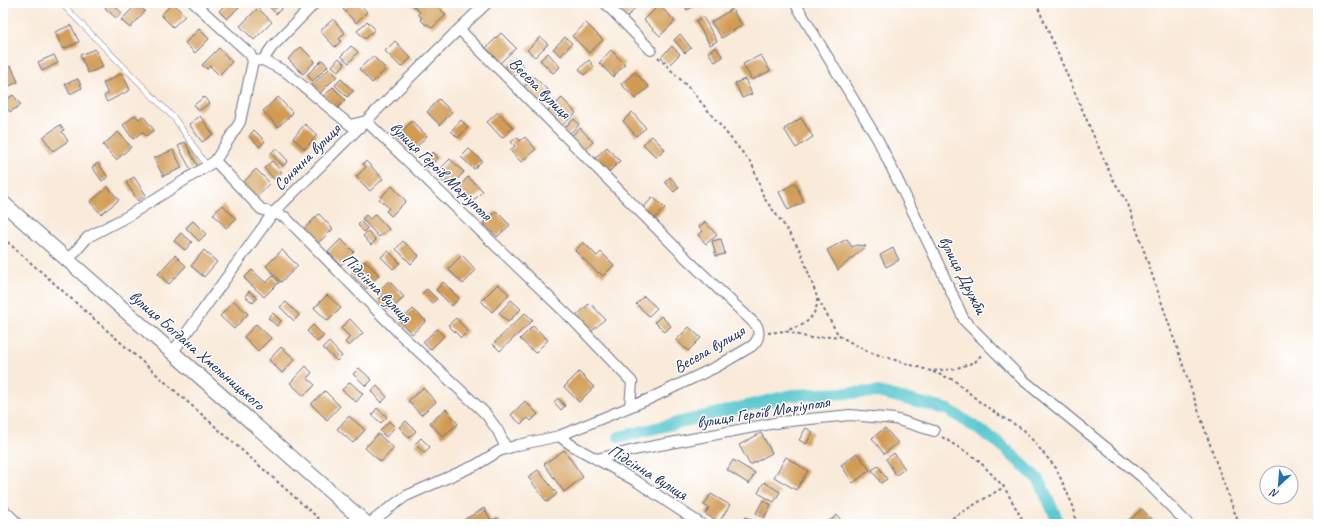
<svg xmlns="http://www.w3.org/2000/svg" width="1321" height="527" font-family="Caveat,sans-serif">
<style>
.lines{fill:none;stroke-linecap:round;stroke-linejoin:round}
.canal{stroke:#5bc8d0;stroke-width:12}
.building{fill:#d19b53}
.service-casing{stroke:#697089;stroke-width:6}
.minor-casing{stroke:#697089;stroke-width:12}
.secondary-casing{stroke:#697089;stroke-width:16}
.path{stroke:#697089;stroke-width:2;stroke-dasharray:3 3;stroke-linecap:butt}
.service{stroke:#fff;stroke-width:5}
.minor{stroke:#fff;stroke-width:10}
.secondary{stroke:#fff;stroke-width:14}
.labels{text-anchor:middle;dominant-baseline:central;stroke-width:3;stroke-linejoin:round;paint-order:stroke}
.street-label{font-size:17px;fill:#1b2f5e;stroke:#fff}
</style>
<rect width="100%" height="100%" fill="#fff"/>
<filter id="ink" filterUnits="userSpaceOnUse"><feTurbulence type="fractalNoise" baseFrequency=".025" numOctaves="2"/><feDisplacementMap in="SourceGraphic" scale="8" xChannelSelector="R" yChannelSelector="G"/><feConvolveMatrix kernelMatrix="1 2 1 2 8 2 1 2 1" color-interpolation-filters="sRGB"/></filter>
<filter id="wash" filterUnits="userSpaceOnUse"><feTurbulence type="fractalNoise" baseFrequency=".012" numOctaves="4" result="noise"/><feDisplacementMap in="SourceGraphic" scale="16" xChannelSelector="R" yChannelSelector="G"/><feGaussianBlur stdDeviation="0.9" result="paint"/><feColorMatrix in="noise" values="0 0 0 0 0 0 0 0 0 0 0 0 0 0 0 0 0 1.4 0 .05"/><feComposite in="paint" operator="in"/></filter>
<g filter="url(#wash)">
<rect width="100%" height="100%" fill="#f9ead9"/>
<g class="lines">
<path class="canal" d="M619,437l173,-42 86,-3 71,18 50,33 40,37 18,39v5"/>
</g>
<g id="blocks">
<path class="building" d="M110,3h2l10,10 -6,5 -11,-10z
M173,3l12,13 -12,11 -12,-12z
M227,3h16l-16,16 -8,-8z
M266,3h21l-11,11z
M350,3h9l8,9 -11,11 -13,-14z
M410,3h25l11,12 -14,13 -4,-4 -2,1 -6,-6 2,-1 -4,-4 2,-2z
M621,3h19l-14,15 -10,-10z
M683,3h12l1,2 -9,5z
M137,4l8,7 -15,17 -9,-8z
M659,5l16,16 -15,15 -16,-16z
M258,8l14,14 -18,18 -14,-14z
M732,9l10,16 -20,13 -11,-16z
M703,17l14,24 -7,4 -14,-24z
M333,19l12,14 -6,6 2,2 -6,6 -15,-16z
M367,21l8,8 -10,10 -8,-8z
M586,23l17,17 -14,13 -17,-17z
M71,25l8,17 -16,7 -8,-17z
M199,29l10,10 -14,14 -10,-10z
M501,33l15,15 -16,15 -14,-15z
M680,34l11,14 -6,5 -11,-13z
M540,37l8,7 -13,13 -8,-7z
M565,37l7,6 -11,13 -8,-7z
M395,41l16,17 -10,9 -16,-16z
M351,46l7,6 -9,11 -8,-7z
M672,46l8,8 -11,11 -8,-8z
M301,47l14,14 -12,13 -15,-15z
M716,47l7,10 -8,5 -7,-10z
M219,48l13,14 -13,13 -9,-9 -3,3 -5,-4z
M95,49l8,18 -15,6 -8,-18z
M611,50l14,14 -12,13 -14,-14z
M548,53l12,14 -7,6 -13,-13z
M54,55l4,8 -16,8 -4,-9z
M761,55l9,16 -18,9 -9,-16z
M373,56l13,13 -14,14 -13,-14z
M339,58l6,6 -7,7 -6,-5z
M516,58l8,8 -14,14 -8,-9z
M322,60l6,6 -15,15 -6,-6z
M589,60l5,7 -10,8 -5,-6z
M11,66l7,16 -9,4 -6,-12v-4z
M329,69l8,7 -17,17 -8,-8z
M635,72l14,15 -14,12 -14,-15z
M122,73l8,17 -23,12 -3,-6 4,-2 -5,-11z
M534,77l17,16 -14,13 -16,-16z
M78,79l4,9 -12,6 -5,-10z
M341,79l12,12 -6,6 -12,-12z
M745,79l7,15 -10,4 -7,-15z
M333,87l12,13 -8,9 -13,-13z
M13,95l8,10 -11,7 -7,-10z
M204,97l5,6 -10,8 -5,-6z
M278,97l15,16 -15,14 -15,-16z
M562,98l14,15 -17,15 -13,-15z
M439,99l13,13 -12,13 -13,-13z
M498,112l15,16 -11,10 -15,-16z
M632,112l14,16 -10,8 -13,-15z
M135,115l4,4 4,-3 11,14 -8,6 -4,-4 -9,7 -10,-14z
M200,116l13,18 -11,8 -13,-18z
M801,118l12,19 -17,11 -12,-19z
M574,119l5,6 -12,11 -5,-6z
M461,120l7,7 -10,11 -7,-7z
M412,121l15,15 -15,16 -16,-15z
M305,124l12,11 -12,14 -12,-11z
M60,125l4,5 -2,2 6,9 -15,10 -10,-14z
M580,128l13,14 -10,9 -13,-14z
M254,130l11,11 -5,6 -11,-11z
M118,132l13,15 -15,13 -13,-15z
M652,136l13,13 -9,8 -13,-13z
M517,137l3,4 5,-4 11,12 -15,13 -11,-12 5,-4 -4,-4z
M185,142l13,25 -7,3 -13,-24z
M607,147l13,14 -13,13 -14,-14z
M276,148l12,13 -5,5 -12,-13z
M469,149l13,12 -8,8 -13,-12z
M173,150l9,18 -19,8 -9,-18z
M433,152l5,6 -11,10 -5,-5z
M450,159l14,13 -12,13 -5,-5 -3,3 -4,-4 3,-3 -5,-5z
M272,161l10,11 -8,7 -10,-11z
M366,161l17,18 -13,12 -14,-14 10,-10 -3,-3z
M98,163l10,14 -6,4 -10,-14z
M256,169l14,14 -15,16 -14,-14z
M134,177l12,18 -8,6 -12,-19z
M468,177l15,14 -13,13 -14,-14z
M670,177l9,10 -5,5 -9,-10z
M795,183l9,19 -16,8 -9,-18z
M392,186l14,15 -15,15 -5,-5 3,-3 -10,-9z
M108,187l11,13 -18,14 -11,-12z
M653,197l12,11 -13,13 -11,-11z
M223,205l13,14 -10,9 -13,-14z
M496,211l14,14 -13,12 -14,-14z
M319,214l14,15 -15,14 -14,-14z
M375,214l14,15 -10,8 -17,-18 4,-4 4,4z
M193,221l13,13 -7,7 -13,-13z
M361,222l6,6 -3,4 -6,-7z
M705,222l12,13 -11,9 -8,-9 5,-4 -4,-4z
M368,231l8,9 -5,5 -8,-9z
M181,233l11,9 -7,8 -11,-9z
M341,239l13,13 -13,13 -13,-13z
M721,239l4,15 -9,2 -4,-15z
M847,239l5,8 5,-2 9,1 -28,24 -11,-20z
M403,241l16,15 -8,8 -15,-15z
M583,242l14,14 4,-4 13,13 -11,11 -4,-4 -1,1 -23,-22z
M893,248l6,12 -13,7 -6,-12z
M204,250l13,12 -13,15 -13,-11z
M282,250l16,16 -17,16 -15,-16z
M388,251l12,12 -7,6 -12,-12z
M175,255l11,11 -17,18 -11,-10z
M462,255l14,15 -13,14 -15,-15z
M365,261l14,14 -13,14 -15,-15z
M252,270l14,13 7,-7 6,6 -15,15 -20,-19z
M389,281l15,16 -10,10 -3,-3 -5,5 -8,-9 5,-4 -5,-5z
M443,282l16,16 -7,8 -16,-16z
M498,284l11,10 -17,18 -11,-11z
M427,289l10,10 -5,4 -10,-10z
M249,291l8,7 -4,5 -8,-7z
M327,295l14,13 -13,13 -14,-13z
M644,296l13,12 -8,8 -13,-12z
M511,300l10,9 -13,13 -9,-9z
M234,301l14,13 -14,15 -14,-13z
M286,302l13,13 -5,6 -14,-14z
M590,303l15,16 -14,13 -15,-16z
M413,309l13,12 -14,13 -12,-13z
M273,313l8,8 -4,5 -9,-8z
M525,313l8,7 -33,31 -7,-7z
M661,316l10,10 -6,6 -10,-10z
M456,318l12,13 -7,7 -13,-13z
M350,319l13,14 -14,13 -4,-4 5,-5 -9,-9z
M256,324l15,14 -13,13 -14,-14z
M313,325l11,11 -7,6 -10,-11z
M533,326l15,14 -13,13 -15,-14z
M689,327l12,11 -13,13 -12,-11z
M437,329l7,7 -14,14 -7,-8z
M329,342l13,14 -5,5 -14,-13z
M281,347l14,12 -13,14 -13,-13z
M306,366l6,7 -5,5 8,7 -11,11 -14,-13z
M359,368l13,12 -6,6 -13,-12z
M579,372l15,15 -15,15 -15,-15z
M350,382l13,12 -7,8 -14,-12z
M377,386l10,11 -6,6 -10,-12z
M423,388l13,14 -15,13 -13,-14z
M325,391l15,15 -13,14 -16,-16z
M558,398l7,8 -4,4 -7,-8z
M525,401l13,13 -7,7 -3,-3 -7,6 -10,-9z
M377,408l10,9 -6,6 -9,-8z
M446,409l12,15 -15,13 -13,-14z
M349,416l16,14 -12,13 -16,-14z
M389,421l6,6 -9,10 -6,-6z
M406,421l10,10 -7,7 -10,-11z
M806,428l7,4 -7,12 -7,-4z
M885,428l13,15 -14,11 -12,-16z
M761,433l11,20 -22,12 -11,-20z
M378,434l16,14 -13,14 -16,-14z
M421,438l9,9 -6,6 -9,-9z
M564,450l19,27 -19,15 -20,-28z
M857,453l13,17 -17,13 -12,-18z
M894,453l11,16 -9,6 -10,-16z
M786,457l22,14 -12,19 -22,-13z
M733,460l22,13 -6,11 -22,-14z
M878,466l9,13 -6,4 -9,-13z
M538,470l19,24 -10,8 -19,-25z
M764,482l16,10 -6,10 -16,-9z
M711,494l19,11 -11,17 -14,-8 4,-6 -5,-3z
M763,500l8,5 -7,13 -8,-5z
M484,508l8,14 5,-4 4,6h-34l-3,-4z
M1142,509l14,15h-29l-1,-1z
M837,515l7,9h-13l-2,-2z
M746,517l13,7h-17z"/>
</g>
</g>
<g filter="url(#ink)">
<use href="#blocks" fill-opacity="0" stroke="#697089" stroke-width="1"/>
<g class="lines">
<g class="service-casing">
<path id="service" d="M61,3l114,116 32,47"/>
</g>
<g class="minor-casing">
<path id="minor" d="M194,3l56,51 3,7 10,-1 23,12 64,53 16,-4 209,201 57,60 -2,24
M605,3l46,47
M795,3l83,137 59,121 27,59 58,59 120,98 46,47
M263,60l9,-13 43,-44
M215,161l46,48 24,8 115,117 86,80 12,17 8,17
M68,260l20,-23 40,-21 87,-55 25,-39 13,-61
M172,353l101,-140 186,-184 28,-26
M559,436l14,10 63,35 65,43
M596,459l43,-10 141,-27 70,-7 45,4 39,12
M3,509l15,15
M369,524l19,-15 18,-13 70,-31 23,-14 19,-6 41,-9 90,-37 69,-33 34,-20c7,-6 8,-12 5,-20l-70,-67 -228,-230"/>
</g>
<g class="secondary-casing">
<path id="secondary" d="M3,203l364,321"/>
</g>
<path class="path" d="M1036,3l76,175 16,26 89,261 22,59
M658,57l33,33 61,74 12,34 20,27 17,27 16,45v8l-3,8 -5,7 -7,5 -17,6
M3,238l322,286
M818,299l21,37
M768,333l17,-2 25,7 29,-2 30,16 62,19 23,-2 21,-7 8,-9
M933,372l21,8 27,23 18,12 25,15 32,38 18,40 2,16
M942,437l35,22 27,28 21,37
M942,524l62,-37"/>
<use href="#service" class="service"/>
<use href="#minor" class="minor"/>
<use href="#secondary" class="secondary"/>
</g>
</g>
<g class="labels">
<g class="street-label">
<text transform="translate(540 88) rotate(45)">Весела вулиця</text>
<text transform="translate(307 157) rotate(-45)">Сонячна вулиця</text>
<text transform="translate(441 171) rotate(44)">вулиця Героїв Маріуполя</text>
<text transform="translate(963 275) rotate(63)">вулиця Дружби</text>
<text transform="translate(377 288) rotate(45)">Підсінна вулиця</text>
<text transform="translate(709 349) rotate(-30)">Весела вулиця</text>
<text transform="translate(197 350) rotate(41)">вулиця Богдана Хмельницького</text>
<text transform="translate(763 412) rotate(-9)">вулиця Героїв Маріуполя</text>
<text transform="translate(648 472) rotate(32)">Підсінна вулиця</text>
</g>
</g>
<rect width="1321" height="527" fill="none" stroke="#fff" stroke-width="16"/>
<g transform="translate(1279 485) rotate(206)"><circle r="19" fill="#ffffff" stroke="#a4acbf"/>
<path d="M0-3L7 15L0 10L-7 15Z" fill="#1f6fb2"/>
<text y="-6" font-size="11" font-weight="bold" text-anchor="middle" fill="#1b2f5e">N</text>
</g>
</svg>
